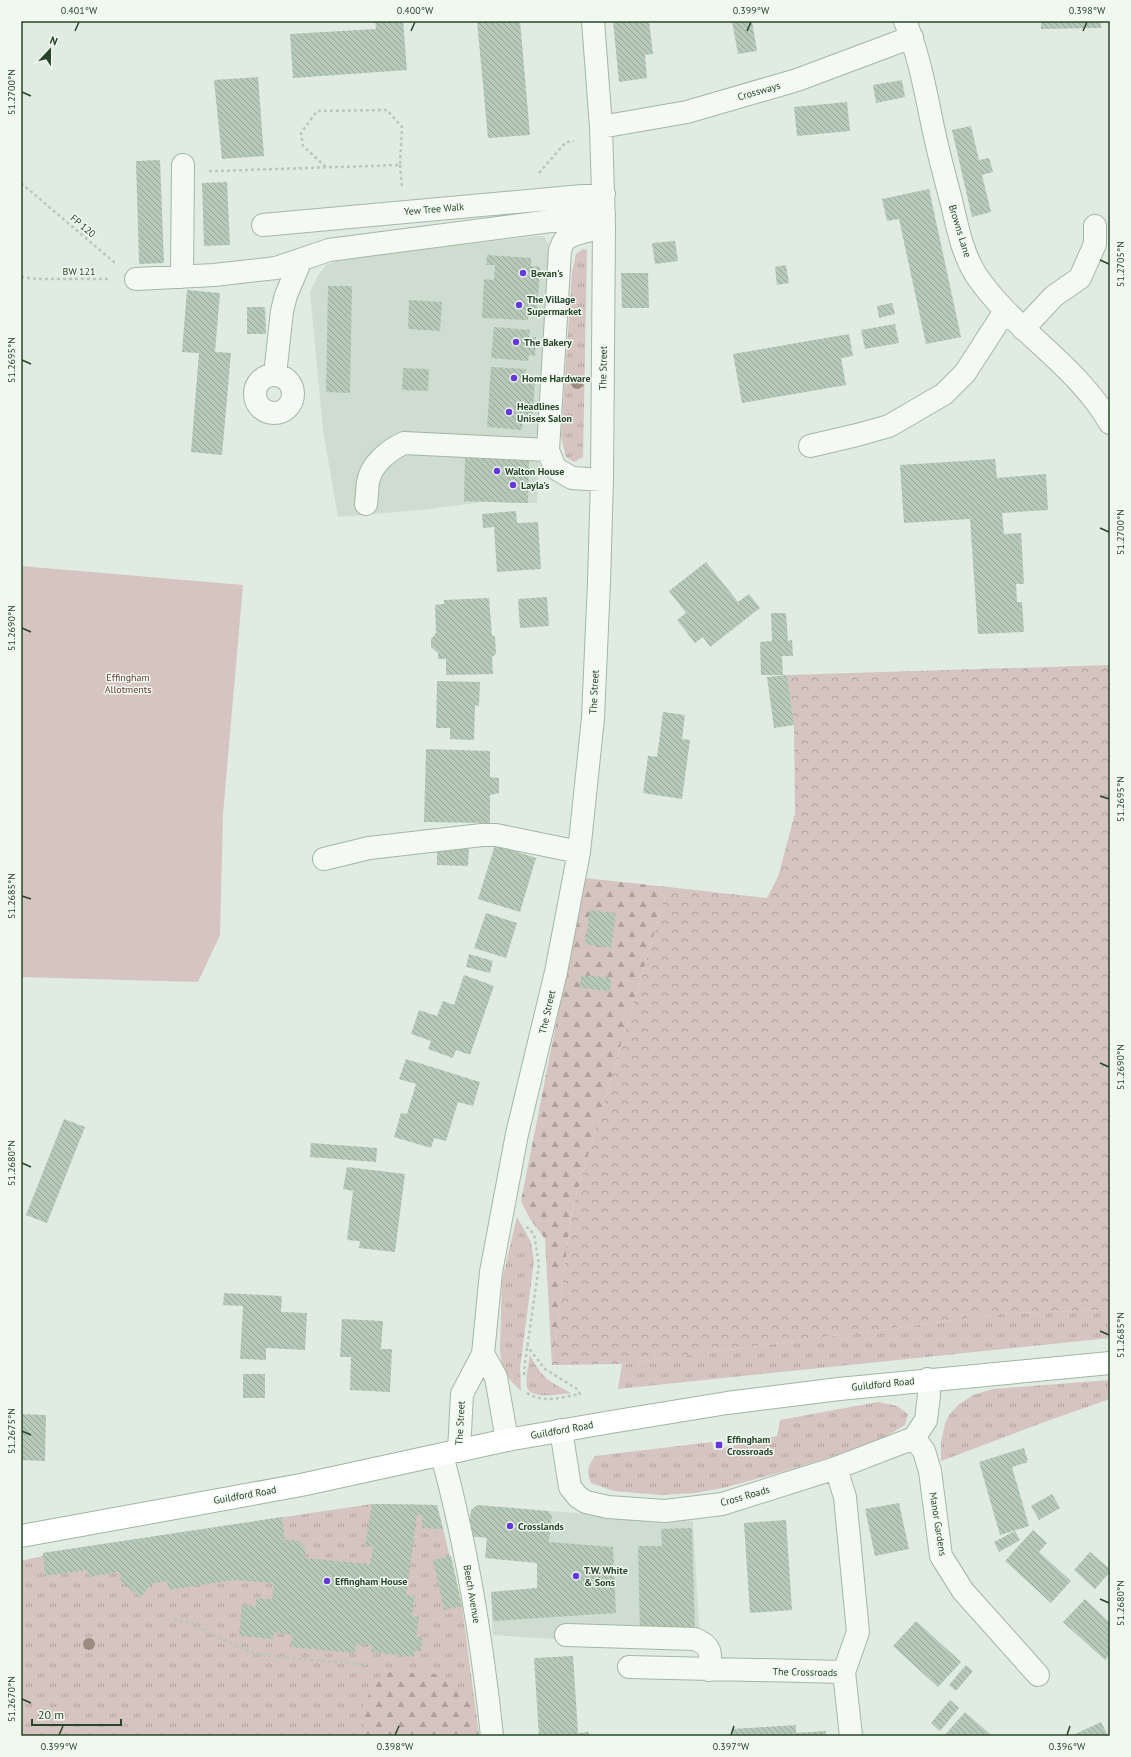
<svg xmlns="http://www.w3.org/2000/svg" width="1131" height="1757" font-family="'PT Sans',sans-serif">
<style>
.built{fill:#ceddcf}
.grass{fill:url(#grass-tufts)}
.forest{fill:url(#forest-firs)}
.park{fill:url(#park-crowns)}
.garden{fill:#d6c4c0}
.building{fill:url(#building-back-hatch)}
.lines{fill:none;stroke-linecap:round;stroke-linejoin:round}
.minor-casing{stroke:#a5b6a6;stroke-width:24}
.major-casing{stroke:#9eb89f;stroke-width:24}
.path{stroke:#bbc7bb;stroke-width:2.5;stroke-dasharray:3 3;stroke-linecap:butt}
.minor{stroke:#f4f9f4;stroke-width:22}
.major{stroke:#fff;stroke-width:22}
.tree{fill:#9b8b81}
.ticks{fill:none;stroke:#274528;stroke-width:1.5}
.poi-dot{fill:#6438de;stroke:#f0f8f0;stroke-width:1.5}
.labels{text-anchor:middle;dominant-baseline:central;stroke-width:3;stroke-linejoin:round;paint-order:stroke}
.street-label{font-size:10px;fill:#274528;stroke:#f0f8f0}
.poi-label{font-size:10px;font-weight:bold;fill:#274528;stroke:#f0f8f0;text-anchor:start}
.park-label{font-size:10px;fill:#623d32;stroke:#f0f8f0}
.neatline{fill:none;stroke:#274528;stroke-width:1.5}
.ticks-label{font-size:10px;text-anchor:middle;fill:#274528}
</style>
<defs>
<pattern id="grass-tufts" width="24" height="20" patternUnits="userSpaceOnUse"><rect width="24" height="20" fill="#d6c4c0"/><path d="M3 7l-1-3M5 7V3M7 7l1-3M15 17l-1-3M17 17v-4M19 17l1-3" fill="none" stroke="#aea19c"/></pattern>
<pattern id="forest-firs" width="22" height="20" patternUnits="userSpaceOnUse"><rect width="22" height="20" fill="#d6c4c0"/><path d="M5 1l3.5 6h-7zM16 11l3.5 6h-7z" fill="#aea19c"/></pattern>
<pattern id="park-crowns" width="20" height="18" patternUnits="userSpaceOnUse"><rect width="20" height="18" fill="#d6c4c0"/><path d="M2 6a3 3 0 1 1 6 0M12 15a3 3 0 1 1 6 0" fill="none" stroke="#aea19c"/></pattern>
<pattern id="building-back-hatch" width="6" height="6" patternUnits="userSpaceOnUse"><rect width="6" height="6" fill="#b7c9b8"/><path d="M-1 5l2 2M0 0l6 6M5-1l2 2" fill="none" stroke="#95a596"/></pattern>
</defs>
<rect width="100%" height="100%" fill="#e0ebe1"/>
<path class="built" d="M538,236h6l6,11 -13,256 -55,-1 -61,8 -83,7 -15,-87 -13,-138 7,-15 9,-12 19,-7z
M548,1511l145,10 6,102 -1,26 -205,-14 -2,-43 46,-4v-25l6,1 5,-8 4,-40z"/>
<path class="grass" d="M583,249l4,1 -4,207 -9,5 -8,-5 -5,-21 11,-164 4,-18z
M517,1217l14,25 3,19 -14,107 1,23c-14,-13 -20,-22 -21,-41l2,-70z
M1110,1310v28l-492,51 4,-25 386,-51z
M530,1355c12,23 18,26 41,38 -11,1 -41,7 -44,-6 -2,-9 2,-23 3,-32z
M1110,1380v19l-63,22 -106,40v-19l4,-18 4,-9 9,-10 15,-10 20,-6z
M878,1402l19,4 11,8 -3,11 -28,17 -88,28 -66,18 -28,5 -35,2 -46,-4 -23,-8c-5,-13 -3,-16 4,-27l117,-14 2,8 63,-14 3,-16z
M372,1504l65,1 25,101 17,130h-458v-175l22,-5v-3z"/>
<path class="forest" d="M585,878l83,9 -96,323 -20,155 -7,-126 -15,-20 -9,-18z
M384,1672l54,2 36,23 5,39h-114l-2,-32z"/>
<path class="park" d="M1110,665v645l-102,3 -386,51 -70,1 20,-155 96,-323 99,11 11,-21 17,-64 -1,-88 -7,-50z"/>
<path class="garden" d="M21,566l222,19 -20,229 -3,121 -22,47 -177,-5z"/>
<path class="building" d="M375,21h28l4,49 -114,8 -3,-44 86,-5z
M477,21h43l10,114 -42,3z
M613,21h36l4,33 -8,1 2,23 -28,4z
M732,21h20l5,30 -19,3z
M1041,21h60v7l-60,1z
M258,77l6,79 -42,3 -8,-79z
M902,80l3,17 -29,6 -3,-18z
M847,102l3,29 -53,5 -3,-29z
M971,126l8,34 10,-2 4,14 -11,3 9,37 -19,5 -20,-87z
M160,160l4,103 -25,1 -3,-103z
M227,182l3,63 -26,1 -2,-63z
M929,189l32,148 -35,7 -27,-125 -12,2 -5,-22z
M675,241l3,20 -23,3 -3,-21z
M487,255l44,3v8l9,1 -3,48h-9v5l-46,-2 2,-39 10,1 1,-15h-9z
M786,265l3,18 -12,2 -2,-18z
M621,273h27l1,35h-27z
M328,286h24l-2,107 -24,-1z
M187,290l33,3 -5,59 16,1 -9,102 -31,-3 8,-99 -17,-1z
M409,300l33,2 -2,29 -32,-2z
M892,303l3,11 -16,4 -2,-12z
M247,307h18l1,27h-19z
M895,324l4,19 -34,6 -4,-19z
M494,327l36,3 -1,7h7l-1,19 -6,-1 -1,6 -37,-3z
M849,334l4,22 -12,2 5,27 -104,18 -9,-49z
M491,367l35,2 -1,12h10l-3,41 -9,-1 -1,9 -35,-3z
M403,368l26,1 -1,22 -26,-1z
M465,455l64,1 -1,47 -64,-2z
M995,459l2,19 49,-4 2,36 -46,3 2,21 17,-1 3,51h-8l1,18h5l2,30 -46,2 -8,-115 -66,4 -4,-58z
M516,511l1,12 21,-1 3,47 -44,3 -3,-45 -11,1 -1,-14z
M706,562l32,40 11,-8 11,14 -50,39 -7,-10 -8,6 -18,-23 9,-7 -17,-22z
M547,597l2,29 -29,2 -2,-29z
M489,598l3,38h3l1,18 -4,3 1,17 -47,1v-16h-8v-6l-7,-6v-8l5,-6 -1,-28 9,-1v-4z
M771,613h15l2,28 4,-1 1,16h-11l1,19h-22l-1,-33 12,-1z
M787,675l7,50 -20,3 -7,-51z
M437,681l43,1 -1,24 -4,-1 -1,35 -24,-1v-11h-14z
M663,712l22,3 -3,24 8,1 -8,59 -39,-6 5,-37 9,1z
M426,749l64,2v26l9,1v15l-9,2v28l-66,-1z
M495,845l41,13 -16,54 -42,-13z
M437,846h32l-1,20 -31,-1z
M590,910l26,3 -5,35 -26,-4z
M486,913l31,10 -11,35 -32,-10z
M469,954l24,7 -3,12 -24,-6z
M464,975l30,11 -24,69 -14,-5 -3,8 -25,-9 3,-8 -20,-7 8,-24 18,6 6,-15 11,4z
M581,975l30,3 -1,13 -30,-3z
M406,1059l74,23 -7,24 -15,-4 -12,39 -12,-3 -3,10 -37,-11 7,-24 6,1 9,-30 -17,-5z
M64,1119l21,8 -38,96 -21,-8z
M311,1143l66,5 -1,14 -66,-5z
M347,1167l58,7 -10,78 -36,-4 1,-7 -13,-1 6,-49 -10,-2z
M224,1293l58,3 -1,16 26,1 -2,37 -39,-2v12l-26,-1 3,-53 -20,-1z
M342,1319l41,2 -2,28h11l-2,43 -40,-2 1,-33h-11z
M243,1374h22v24h-22z
M21,1414l25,1 -1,46 -24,-1z
M1024,1448l4,14 -16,5 17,59 -29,9 -21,-73z
M1052,1494l8,14 -21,12 -8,-14z
M899,1503l10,46 -34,7 -10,-47z
M372,1504l65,1 6,24 -21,-1v-13h-5l-11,80 9,1 -3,20 7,1 -3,20h6l-1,14h-7v6l-43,-5 1,-6 -16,-2 -1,9 -64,-6 1,-12 -18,-3 -1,7 -34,-3 3,-31 14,1v-8l16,1 2,-16 -41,-3 -64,10 -2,-9 -16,3 -10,13 -20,-15 -2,-10 -30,5 -2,-7 -42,6 -2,-23 239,-36 3,23 14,1 6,7v10l65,6 3,-17 -8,-1z
M477,1505l71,6 4,5 -3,26 64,5 3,66 -123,8 -2,-29 46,-4v-25l-52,-5 2,-20 -19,-2 3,-26z
M786,1520l6,90 -42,3 -6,-90z
M692,1528l3,105 -55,1 -2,-88h24l-1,-17z
M1033,1530l14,13 -8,9 32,29 -20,22 -46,-42z
M1015,1531l5,9 -21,12 -5,-10z
M1090,1552l20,17v3l-15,17 -21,-19z
M451,1556l11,50 -18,4 -11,-50z
M1085,1599l25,24v31l-5,6 -42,-38z
M916,1621l45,41 -23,25 -45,-41z
M573,1656l5,77 11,-1v4h-50l-5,-78z
M966,1665l7,6 -17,20 -7,-6z
M950,1700l9,8 -19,23 -9,-8z
M965,1712l27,24h-48z
M1101,1722l7,14h-37z
M796,1725v8l30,-2v5h-93l-1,-7z"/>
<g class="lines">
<g class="minor-casing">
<path id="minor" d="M905,21c15,36 21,74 29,111 5,23 11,46 17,68 6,25 11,53 25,75 38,56 100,89 134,148
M601,127l86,-15 110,-32 115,-43
M263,225l341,-31
M182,277l1,-112
M136,279l78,-4 62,-7 53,-18 275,-36
M1023,329l31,-33 26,-18 15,-34v-18
M255 394a19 19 0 1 1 38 0a19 19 0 1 1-38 0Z
M275,375l7,-64 4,-16 15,-35
M810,446l47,-11 32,-9 55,-32 21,-21 40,-62
M602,480l-30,-2 -17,-10 -7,-18 12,-200c1,-2 2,-6 4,-9 7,-8 30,-11 40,-14
M366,504c1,-7 1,-15 2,-22 3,-18 21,-32 36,-39l144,7
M324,859l45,-11 113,-13h14l83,17
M483,1354l13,23 11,63
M561,1430l9,57 8,10 8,5 22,5 57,4 57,-7 114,-36 78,-30 12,-18 3,-25 -1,-16
M914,1438l10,13 6,20 11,85 22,35 75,84
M459,1451l3,-57 21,-40 8,-82 26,-138 39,-162 23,-120 14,-134 6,-136 3,-102 2,-253 -3,-100 -8,-106
M442,1455c25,92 40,186 50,281
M566,1635l129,4c17,7 16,14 14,31
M629,1667l215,5 14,-40 -13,-135 -9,-29
M844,1672l7,64"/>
</g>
<g class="major-casing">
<path id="major" d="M21,1536l280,-51 206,-45 104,-18 116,-19 112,-14 271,-26"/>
</g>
<path class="path" d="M400,165l2,22
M209,171h7l184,-6 2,-38 -15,-17 -70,1 -16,22 2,13 24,22
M539,173l27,-31 8,-1
M21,183l94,80
M21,277l17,2h72
M524,1375l1,-12 14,-98 -5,-31 -8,-8
M527,1393c16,11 35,4 53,1l-3,-5 -32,-20 -18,-23
M174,1619l19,5 34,18 32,13 109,10"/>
<use href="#minor" class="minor"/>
<use href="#major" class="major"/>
</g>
<g class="tree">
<circle cx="577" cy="383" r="6"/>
<circle cx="89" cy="1644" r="6"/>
</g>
<path class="ticks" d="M75,31l4,-9M411,31l4,-9M747,31l4,-9M1083,31l4,-9M22,92l9,4M1100,260l9,4M22,360l9,4M1100,528l9,4M22,628l9,4M1100,796l9,3M22,896l9,3M1100,1063l9,4M22,1163l9,4M1100,1331l9,4M22,1431l9,4M1100,1599l9,4M22,1699l9,4M59,1735l4,-9M395,1735l4,-9M731,1735l3,-9M1067,1735l3,-9"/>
<g class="poi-dot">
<circle cx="523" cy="273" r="4"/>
<circle cx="519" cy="305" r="4"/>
<circle cx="516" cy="342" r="4"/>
<circle cx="514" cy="378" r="4"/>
<circle cx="509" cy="412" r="4"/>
<circle cx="497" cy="471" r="4"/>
<circle cx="513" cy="485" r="4"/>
<rect x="715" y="1441" width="8" height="8" rx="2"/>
<circle cx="510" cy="1526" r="4"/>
<circle cx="576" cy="1576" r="4"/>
<circle cx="327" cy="1581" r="4"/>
</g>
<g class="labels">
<g class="street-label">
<text transform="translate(759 91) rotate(-16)">Crossways</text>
<text transform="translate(434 209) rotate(-5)">Yew Tree Walk</text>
<text transform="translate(83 226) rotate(40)">FP 120</text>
<text transform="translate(960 231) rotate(73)">Browns Lane</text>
<text x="79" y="271">BW 121</text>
<text transform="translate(603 368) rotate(-89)">The Street</text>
<text transform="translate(594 692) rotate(-87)">The Street</text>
<text transform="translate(547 1012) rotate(-77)">The Street</text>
<text transform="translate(883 1384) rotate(-6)">Guildford Road</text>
<text transform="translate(460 1423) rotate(-87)">The Street</text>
<text transform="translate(562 1430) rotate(-10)">Guildford Road</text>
<text transform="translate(245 1495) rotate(-10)">Guildford Road</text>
<text transform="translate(745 1496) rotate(-16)">Cross Roads</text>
<text transform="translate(938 1524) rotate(81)">Manor Gardens</text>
<text transform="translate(472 1594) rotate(80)">Beech Avenue</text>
<text transform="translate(805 1672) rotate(1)">The Crossroads</text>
</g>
<g class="poi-label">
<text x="531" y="273">Bevan's</text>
<text x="527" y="299">The Village<tspan x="527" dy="12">Supermarket</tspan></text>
<text x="524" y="342">The Bakery</text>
<text x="522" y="378">Home Hardware</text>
<text x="517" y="406">Headlines<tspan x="517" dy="12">Unisex Salon</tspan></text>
<text x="505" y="471">Walton House</text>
<text x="521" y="485">Layla's</text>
<text x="727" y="1439">Effingham<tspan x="727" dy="12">Crossroads</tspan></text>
<text x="518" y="1526">Crosslands</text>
<text x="584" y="1570">T.W. White<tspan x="584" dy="12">&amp; Sons</tspan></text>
<text x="335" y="1581">Effingham House</text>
</g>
<g class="park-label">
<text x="128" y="677">Effingham<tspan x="128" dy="12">Allotments</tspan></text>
</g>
</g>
<rect width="1131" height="1757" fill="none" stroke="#f0f8f0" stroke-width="44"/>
<g transform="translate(50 50) rotate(22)" stroke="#f0f8f0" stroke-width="3" paint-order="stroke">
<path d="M0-3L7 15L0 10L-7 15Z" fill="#274528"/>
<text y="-6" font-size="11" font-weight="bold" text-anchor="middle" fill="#274528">N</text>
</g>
<path d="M32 1719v6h89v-6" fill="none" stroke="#274528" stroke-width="2"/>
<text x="38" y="1719" font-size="12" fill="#274528" stroke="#f0f8f0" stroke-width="3" paint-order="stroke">20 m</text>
<rect x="22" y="22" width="1087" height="1713" class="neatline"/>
<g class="ticks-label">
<text x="79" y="14">0.401°W</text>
<text x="415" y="14">0.400°W</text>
<text x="751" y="14">0.399°W</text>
<text x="1087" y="14">0.398°W</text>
<text transform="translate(11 92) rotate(-90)" y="4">51.2700°N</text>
<text transform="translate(1120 264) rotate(-90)" y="4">51.2705°N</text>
<text transform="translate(11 360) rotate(-90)" y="4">51.2695°N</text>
<text transform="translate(1120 532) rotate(-90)" y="4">51.2700°N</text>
<text transform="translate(11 628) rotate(-90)" y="4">51.2690°N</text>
<text transform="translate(1120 799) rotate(-90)" y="4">51.2695°N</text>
<text transform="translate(11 896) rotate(-90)" y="4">51.2685°N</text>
<text transform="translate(1120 1067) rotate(-90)" y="4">51.2690°N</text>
<text transform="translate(11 1163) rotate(-90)" y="4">51.2680°N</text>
<text transform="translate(1120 1335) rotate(-90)" y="4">51.2685°N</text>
<text transform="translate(11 1431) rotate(-90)" y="4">51.2675°N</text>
<text transform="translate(1120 1603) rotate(-90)" y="4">51.2680°N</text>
<text transform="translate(11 1699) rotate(-90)" y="4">51.2670°N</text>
<text x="59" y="1750">0.399°W</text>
<text x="395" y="1750">0.398°W</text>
<text x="731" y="1750">0.397°W</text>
<text x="1067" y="1750">0.396°W</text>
</g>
</svg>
